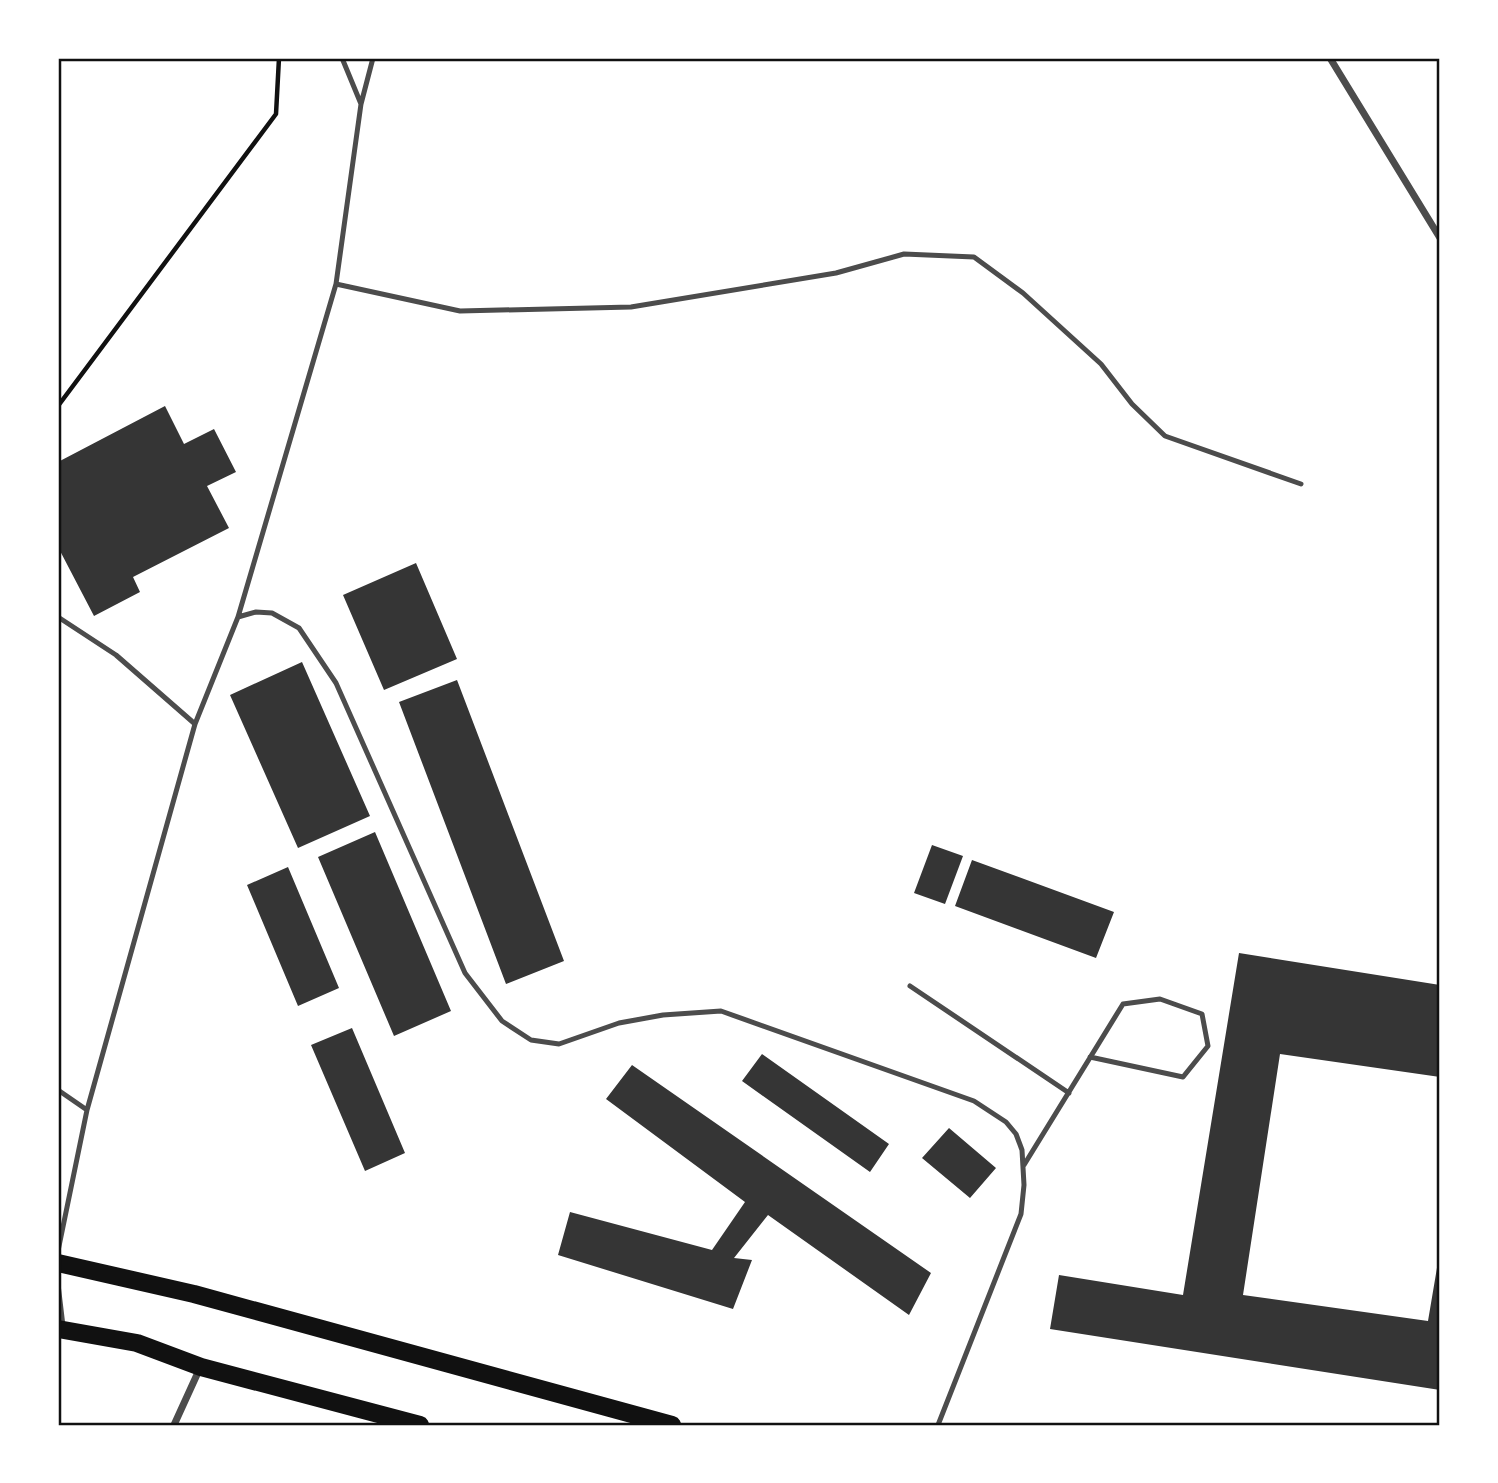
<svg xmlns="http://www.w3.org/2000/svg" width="1498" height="1483" font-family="'Noto Sans',sans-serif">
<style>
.building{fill:#353535}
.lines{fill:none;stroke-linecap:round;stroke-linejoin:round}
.path{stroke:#111;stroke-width:4.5}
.service{stroke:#4c4c4c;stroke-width:5}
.minor{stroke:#4c4c4c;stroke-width:7}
.primary{stroke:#111;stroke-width:18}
.neatline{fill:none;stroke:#111;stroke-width:2.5}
</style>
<rect width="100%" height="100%" fill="#fff"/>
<path class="building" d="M165,406l19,38 30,-15 22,43 -29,14 22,42 -96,49 7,15 -46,24 -36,-69v-85z
M416,563l41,96 -73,31 -41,-95z
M302,662l68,154 -72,32 -68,-153z
M457,680l107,281 -58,23 -107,-282z
M375,832l76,179 -57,25 -76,-179z
M932,845l31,11 -18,48 -31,-11z
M972,860l142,52 -18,46 -141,-52z
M288,867l51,121 -41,18 -51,-121z
M1239,953l201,32v92l-160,-23 -37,241 185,26 12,-71v140l-390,-61 9,-54 124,20z
M352,1028l53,125 -40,18 -54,-126z
M762,1054l127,90 -19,28 -128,-91z
M632,1065l299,208 -22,42 -141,-100 -34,43 18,2 -19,49 -175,-54 12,-43 142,38 33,-48 -139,-103z
M949,1128l47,40 -26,30 -48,-40z"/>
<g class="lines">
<path class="path" d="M58,406l218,-292 3,-56"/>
<path class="service" d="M342,58l19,46
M336,284l124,27 171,-4 205,-34 68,-19 70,3 49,36 78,71 31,40 33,32 136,48
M58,617l58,38 79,69
M238,617l18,-5 16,1 27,15 37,55 129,290 37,48 29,19 28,4 60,-21 44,-8 58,-4 253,90 32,21 10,12 6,16 2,35 -3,29 -83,211
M910,986l159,107
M58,1090l29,20
M1024,1165l99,-161 37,-5 42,15 6,32 -25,31 -93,-20
M58,1251l29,-141 108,-386 43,-107 98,-333 25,-180 12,-46
M58,1284l5,42"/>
<path class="minor" d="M1330,58l110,180
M174,1425l26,-57"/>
<path class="primary" d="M58,1263l136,31 478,131
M58,1329l79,14 64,24 219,58"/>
</g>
<rect width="1498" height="1483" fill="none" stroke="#ffffff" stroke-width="119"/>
<rect x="60" y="60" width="1378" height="1364" class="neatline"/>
</svg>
